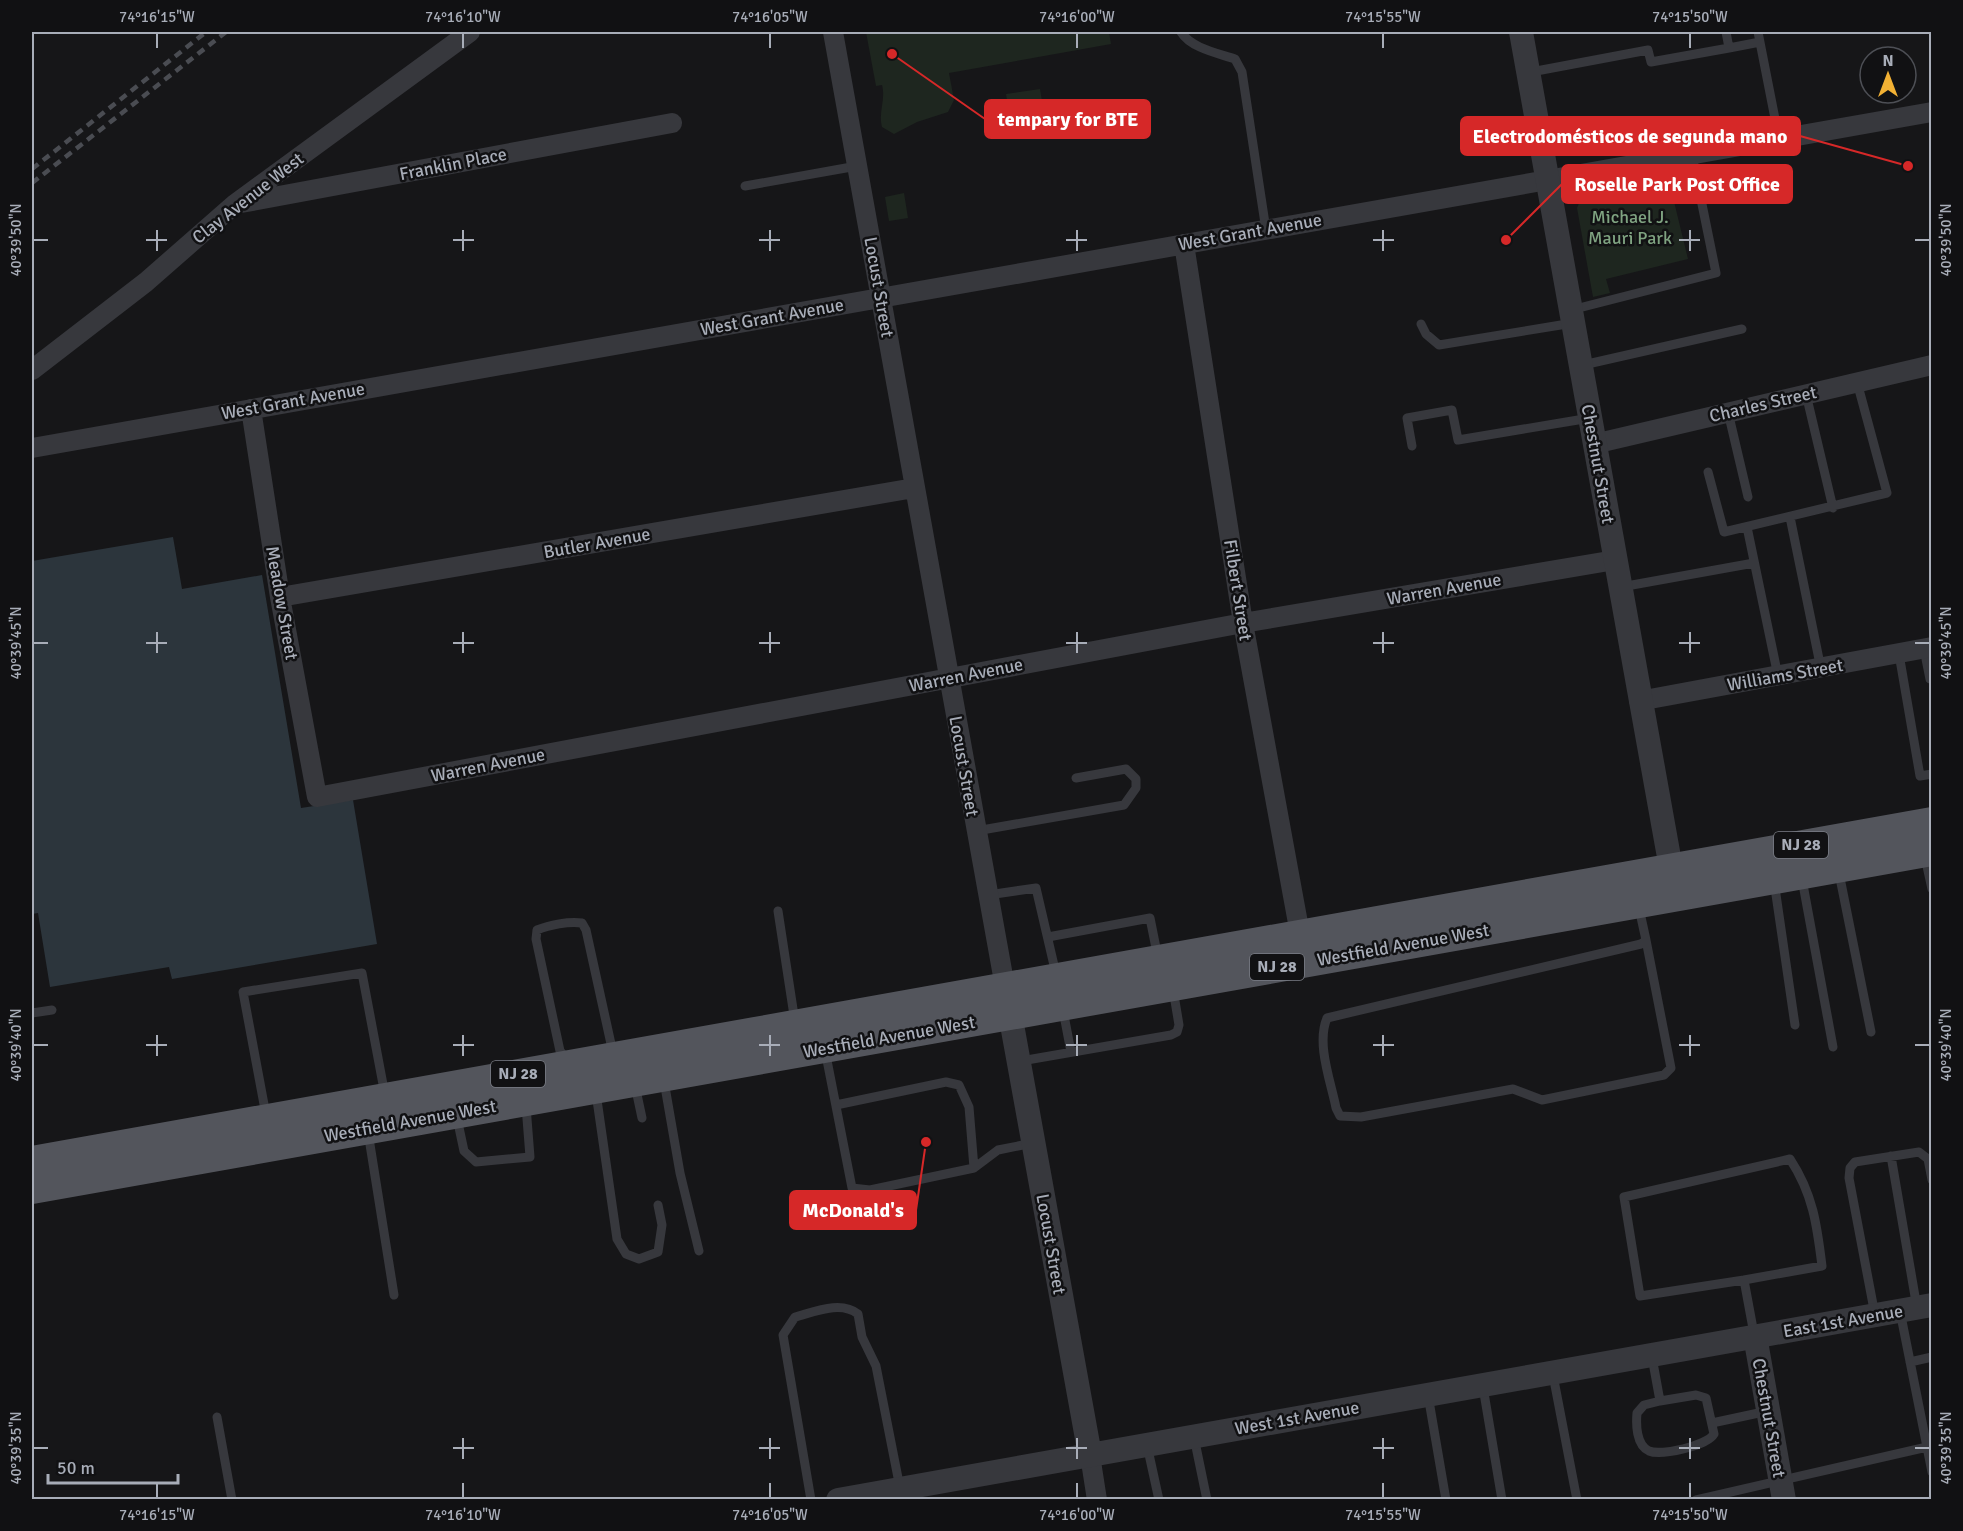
<svg xmlns="http://www.w3.org/2000/svg" width="1963" height="1531" font-family="Signika,sans-serif">
<style>
.green{fill:#1e261f}
.water{fill:#2c353c}
.lines{fill:none;stroke-linecap:round;stroke-linejoin:round}
.service{stroke:#37383d;stroke-width:9}
.minor{stroke:#37383d;stroke-width:20}
.tertiary{stroke:#37383d;stroke-width:24}
.primary{stroke:#53555c;stroke-width:30}
.rail{stroke:#4a4c52;stroke-width:4.5;stroke-dasharray:8 6;stroke-linecap:butt}
.ticks{fill:none;stroke:#a8adb8;stroke-width:2}
.labels{text-anchor:middle;dominant-baseline:central;stroke-width:5;stroke-linejoin:round;paint-order:stroke}
.shield{fill:#111113;stroke:#7b7e86;stroke-width:1.5}
.shield-label{font-size:16px;font-weight:bold;fill:#a8adb8}
.street-label{font-size:18px;fill:#a8adb8;stroke:#111113}
.park-label{font-size:18px;fill:#7fa381;stroke:#111113}
.leader{fill:none;stroke:#d62828;stroke-width:2}
.callout-dot{fill:#d62828;stroke:#111113;stroke-width:2}
.callout{fill:#d62828;stroke:#d62828;stroke-width:2}
.callout-label{font-size:20px;text-anchor:middle;font-weight:bold;fill:#fff}
.neatline{fill:none;stroke:#a8adb8;stroke-width:2}
.ticks-label{font-size:15px;text-anchor:middle;fill:#a8adb8}
</style>
<rect width="100%" height="100%" fill="#161618"/>
<path class="green" d="M866,32h243l2,12 -162,29 5,27 -6,12 -31,10 -23,12 -12,-7c-4,-15 4,-27 0,-42l-6,1z
M1040,89l4,24 -34,6 -4,-25z
M1678,175l9,7 -17,3 18,74 -82,20 4,14 -17,4 -16,-89 5,-12 10,-6z
M904,193l4,25 -19,3 -4,-24z"/>
<path class="water" d="M173,537l9,52 80,-14 39,233 52,-8 24,144 -205,35 -3,-12 -119,20 -12,-74 -6,1v-353z"/>
<g class="lines">
<path class="service" d="M1181,32c10,16 36,21 54,27l7,13 24,158
M1758,32l21,107
M1729,48l31,-6
M1531,72l117,-22 3,12 78,-14 -3,-16
M745,186l112,-20
M1571,310l145,-37 -24,-118
M1421,324l5,10 13,11 134,-22
M1583,365l159,-36
M1806,394l27,114
M1728,412l20,85
M1412,446l-5,-28 45,-8 6,30 132,-22
M1708,472l16,60 163,-39 -30,-111
M1790,517l31,152
M1747,527l31,149
M1621,587l133,-24
M1924,649l6,30
M1899,654l21,122 12,-2
M976,831l148,-26 12,-17v-9l-10,-10 -50,9
M1925,857l7,32
M1839,873l32,159
M1802,879l31,168
M1774,881l21,144
M988,895l48,-7 20,86
M1639,908l7,32 -5,4 -314,74c-11,26 4,64 9,90l4,8 21,1 152,-28 29,11 122,-25 7,-7 -25,-128
M778,911l17,111
M1048,937l102,-19 8,40
M1063,1010l8,42
M32,1013l20,-3
M825,1050l27,138 18,2 104,-22 24,-18 35,-7
M568,1060l-8,-9 -24,-112 1,-9c12,-5 32,-9 45,-7l4,7 27,123
M1021,1061l150,-26 6,-3 2,-7 -6,-36
M664,1081l16,92 19,78
M635,1085l7,33
M596,1093l21,146 9,15 13,5 19,-7 4,-27 -4,-20
M836,1105l110,-23 13,3 10,22 5,61
M266,1115l-23,-123 119,-19 23,122
M457,1118l7,33 12,11 54,-5 -4,-51
M368,1132l26,163
M1891,1156l26,152
M1744,1280l78,-14c-5,-41 -9,-72 -32,-107l-166,38 16,99 104,-16 10,54
M1900,1311l32,161
M1875,1315l-26,-137 1,-10 5,-6 64,-10 9,7 4,21
M1652,1357l8,44 36,-6 10,3 8,36c-7,12 -53,22 -65,17 -13,-6 -13,-27 -12,-38l7,-8 16,-4
M1910,1362l22,-5
M1553,1375l24,125
M1483,1387l19,113
M1428,1395l18,105
M217,1417l15,83
M1712,1423l56,-12
M1194,1437l13,63
M1147,1445l12,55
M811,1500l-28,-165 12,-18c19,-5 46,-17 63,-3l4,23 14,29 24,122
M1696,1500l231,-53"/>
<path class="minor" d="M833,32l172,955
M241,203l431,-80
M1184,244l59,379 57,311
M32,370l114,-88 89,-78 235,-172
M251,409l29,188 37,200 926,-174 372,-63
M1594,444l338,-79
M32,448l1900,-336
M280,597l634,-109
M1639,701l293,-54
M1090,1455l7,45"/>
<path class="tertiary" d="M1521,32l153,853
M1007,997l83,458
M1755,1336l29,164
M838,1500l1094,-195"/>
<path class="primary" d="M32,1161l1900,-339
M32,1189l1900,-338"/>
<path class="rail" d="M32,169l174,-137
M32,183l194,-151"/>
</g>
<path class="ticks" d="M157,33v15M463,33v15M770,33v15M1077,33v15M1383,33v15M1690,33v15M157,230v21M463,230v21M770,230v21M1077,230v21M1383,230v21M1690,230v21M33,240h15M146,240h21M453,240h21M759,240h21M1066,240h21M1373,240h21M1679,240h21M1915,240h15M157,632v21M463,632v21M770,632v21M1077,632v21M1383,632v21M1690,632v21M33,643h15M146,643h21M453,643h21M759,643h21M1066,643h21M1373,643h21M1679,643h21M1915,643h15M157,1035v21M463,1035v21M770,1035v21M1077,1035v21M1383,1035v21M1690,1035v21M33,1045h15M146,1045h21M453,1045h21M759,1045h21M1066,1045h21M1373,1045h21M1679,1045h21M1915,1045h15M463,1438v21M770,1438v21M1077,1438v21M1383,1438v21M1690,1438v21M33,1448h15M453,1448h21M759,1448h21M1066,1448h21M1373,1448h21M1679,1448h21M1915,1448h15M157,1483v15M463,1483v15M770,1483v15M1077,1483v15M1383,1483v15M1690,1483v15"/>
<g class="labels">
<g class="shield">
<rect x="1774" y="832" width="54" height="26" rx="4.5"/>
<rect x="1250" y="954" width="54" height="26" rx="4.5"/>
<rect x="491" y="1061" width="54" height="26" rx="4.5"/>
</g>
<g class="shield-label">
<text x="1801" y="845">NJ 28</text>
<text x="1277" y="967">NJ 28</text>
<text x="518" y="1074">NJ 28</text>
</g>
<g class="street-label">
<text transform="translate(453 164) rotate(-11)">Franklin Place</text>
<text transform="translate(248 198) rotate(-38)">Clay Avenue West</text>
<text transform="translate(1250 232) rotate(-10)">West Grant Avenue</text>
<text transform="translate(879 287) rotate(80)">Locust Street</text>
<text transform="translate(772 317) rotate(-10)">West Grant Avenue</text>
<text transform="translate(293 401) rotate(-10)">West Grant Avenue</text>
<text transform="translate(1763 404) rotate(-13)">Charles Street</text>
<text transform="translate(1598 464) rotate(80)">Chestnut Street</text>
<text transform="translate(597 543) rotate(-10)">Butler Avenue</text>
<text transform="translate(1444 589) rotate(-10)">Warren Avenue</text>
<text transform="translate(1238 590) rotate(81)">Filbert Street</text>
<text transform="translate(282 603) rotate(80)">Meadow Street</text>
<text transform="translate(966 675) rotate(-11)">Warren Avenue</text>
<text transform="translate(1785 675) rotate(-10)">Williams Street</text>
<text transform="translate(488 765) rotate(-11)">Warren Avenue</text>
<text transform="translate(964 766) rotate(80)">Locust Street</text>
<text transform="translate(1403 945) rotate(-10)">Westfield Avenue West</text>
<text transform="translate(889 1037) rotate(-10)">Westfield Avenue West</text>
<text transform="translate(410 1121) rotate(-10)">Westfield Avenue West</text>
<text transform="translate(1051 1244) rotate(80)">Locust Street</text>
<text transform="translate(1843 1321) rotate(-10)">East 1st Avenue</text>
<text transform="translate(1297 1418) rotate(-10)">West 1st Avenue</text>
<text transform="translate(1769 1418) rotate(80)">Chestnut Street</text>
</g>
<g class="park-label">
<text x="1630" y="217">Michael J.<tspan x="1630" dy="21">Mauri Park</tspan></text>
</g>
</g>
<path class="leader" d="M892 54L985 119M1908 166L1800 136M1506 240L1562 184M926 1142L916 1210"/>
<g class="callout-dot">
<circle cx="892" cy="54" r="6"/>
<circle cx="1908" cy="166" r="6"/>
<circle cx="1506" cy="240" r="6"/>
<circle cx="926" cy="1142" r="6"/>
</g>
<g class="callout">
<rect x="985" y="100" width="165" height="38" rx="6"/>
<rect x="1461" y="117" width="339" height="38" rx="6"/>
<rect x="1562" y="165" width="230" height="38" rx="6"/>
<rect x="790" y="1191" width="126" height="38" rx="6"/>
</g>
<g class="callout-label">
<text x="1068" y="126">tempary for BTE</text>
<text x="1630" y="143">Electrodomésticos de segunda mano</text>
<text x="1677" y="191">Roselle Park Post Office</text>
<text x="853" y="1217">McDonald's</text>
</g>
<rect width="1963" height="1531" fill="none" stroke="#111113" stroke-width="66"/>
<g transform="translate(1888 75)"><circle r="28" fill="#111113" stroke="#4d4f55" stroke-width="1.5"/>
<path d="M0-4.5L10 22L0 15L-10 22Z" fill="#f2b134"/>
<text y="-9" font-size="16" font-weight="bold" text-anchor="middle" fill="#a8adb8">N</text>
</g>
<path d="M48 1474v9h130v-9" fill="none" stroke="#a8adb8" stroke-width="3"/>
<text x="57" y="1474" font-size="18" fill="#a8adb8" stroke="#111113" stroke-width="4.5" paint-order="stroke">50 m</text>
<rect x="33" y="33" width="1897" height="1465" class="neatline"/>
<g class="ticks-label">
<text x="157" y="22">74°16'15"W</text>
<text x="463" y="22">74°16'10"W</text>
<text x="770" y="22">74°16'05"W</text>
<text x="1077" y="22">74°16'00"W</text>
<text x="1383" y="22">74°15'55"W</text>
<text x="1690" y="22">74°15'50"W</text>
<text transform="translate(16 240) rotate(-90)" y="5">40°39'50"N</text>
<text transform="translate(1946 240) rotate(-90)" y="5">40°39'50"N</text>
<text transform="translate(16 643) rotate(-90)" y="5">40°39'45"N</text>
<text transform="translate(1946 643) rotate(-90)" y="5">40°39'45"N</text>
<text transform="translate(16 1045) rotate(-90)" y="5">40°39'40"N</text>
<text transform="translate(1946 1045) rotate(-90)" y="5">40°39'40"N</text>
<text transform="translate(16 1448) rotate(-90)" y="5">40°39'35"N</text>
<text transform="translate(1946 1448) rotate(-90)" y="5">40°39'35"N</text>
<text x="157" y="1520">74°16'15"W</text>
<text x="463" y="1520">74°16'10"W</text>
<text x="770" y="1520">74°16'05"W</text>
<text x="1077" y="1520">74°16'00"W</text>
<text x="1383" y="1520">74°15'55"W</text>
<text x="1690" y="1520">74°15'50"W</text>
</g>
</svg>
